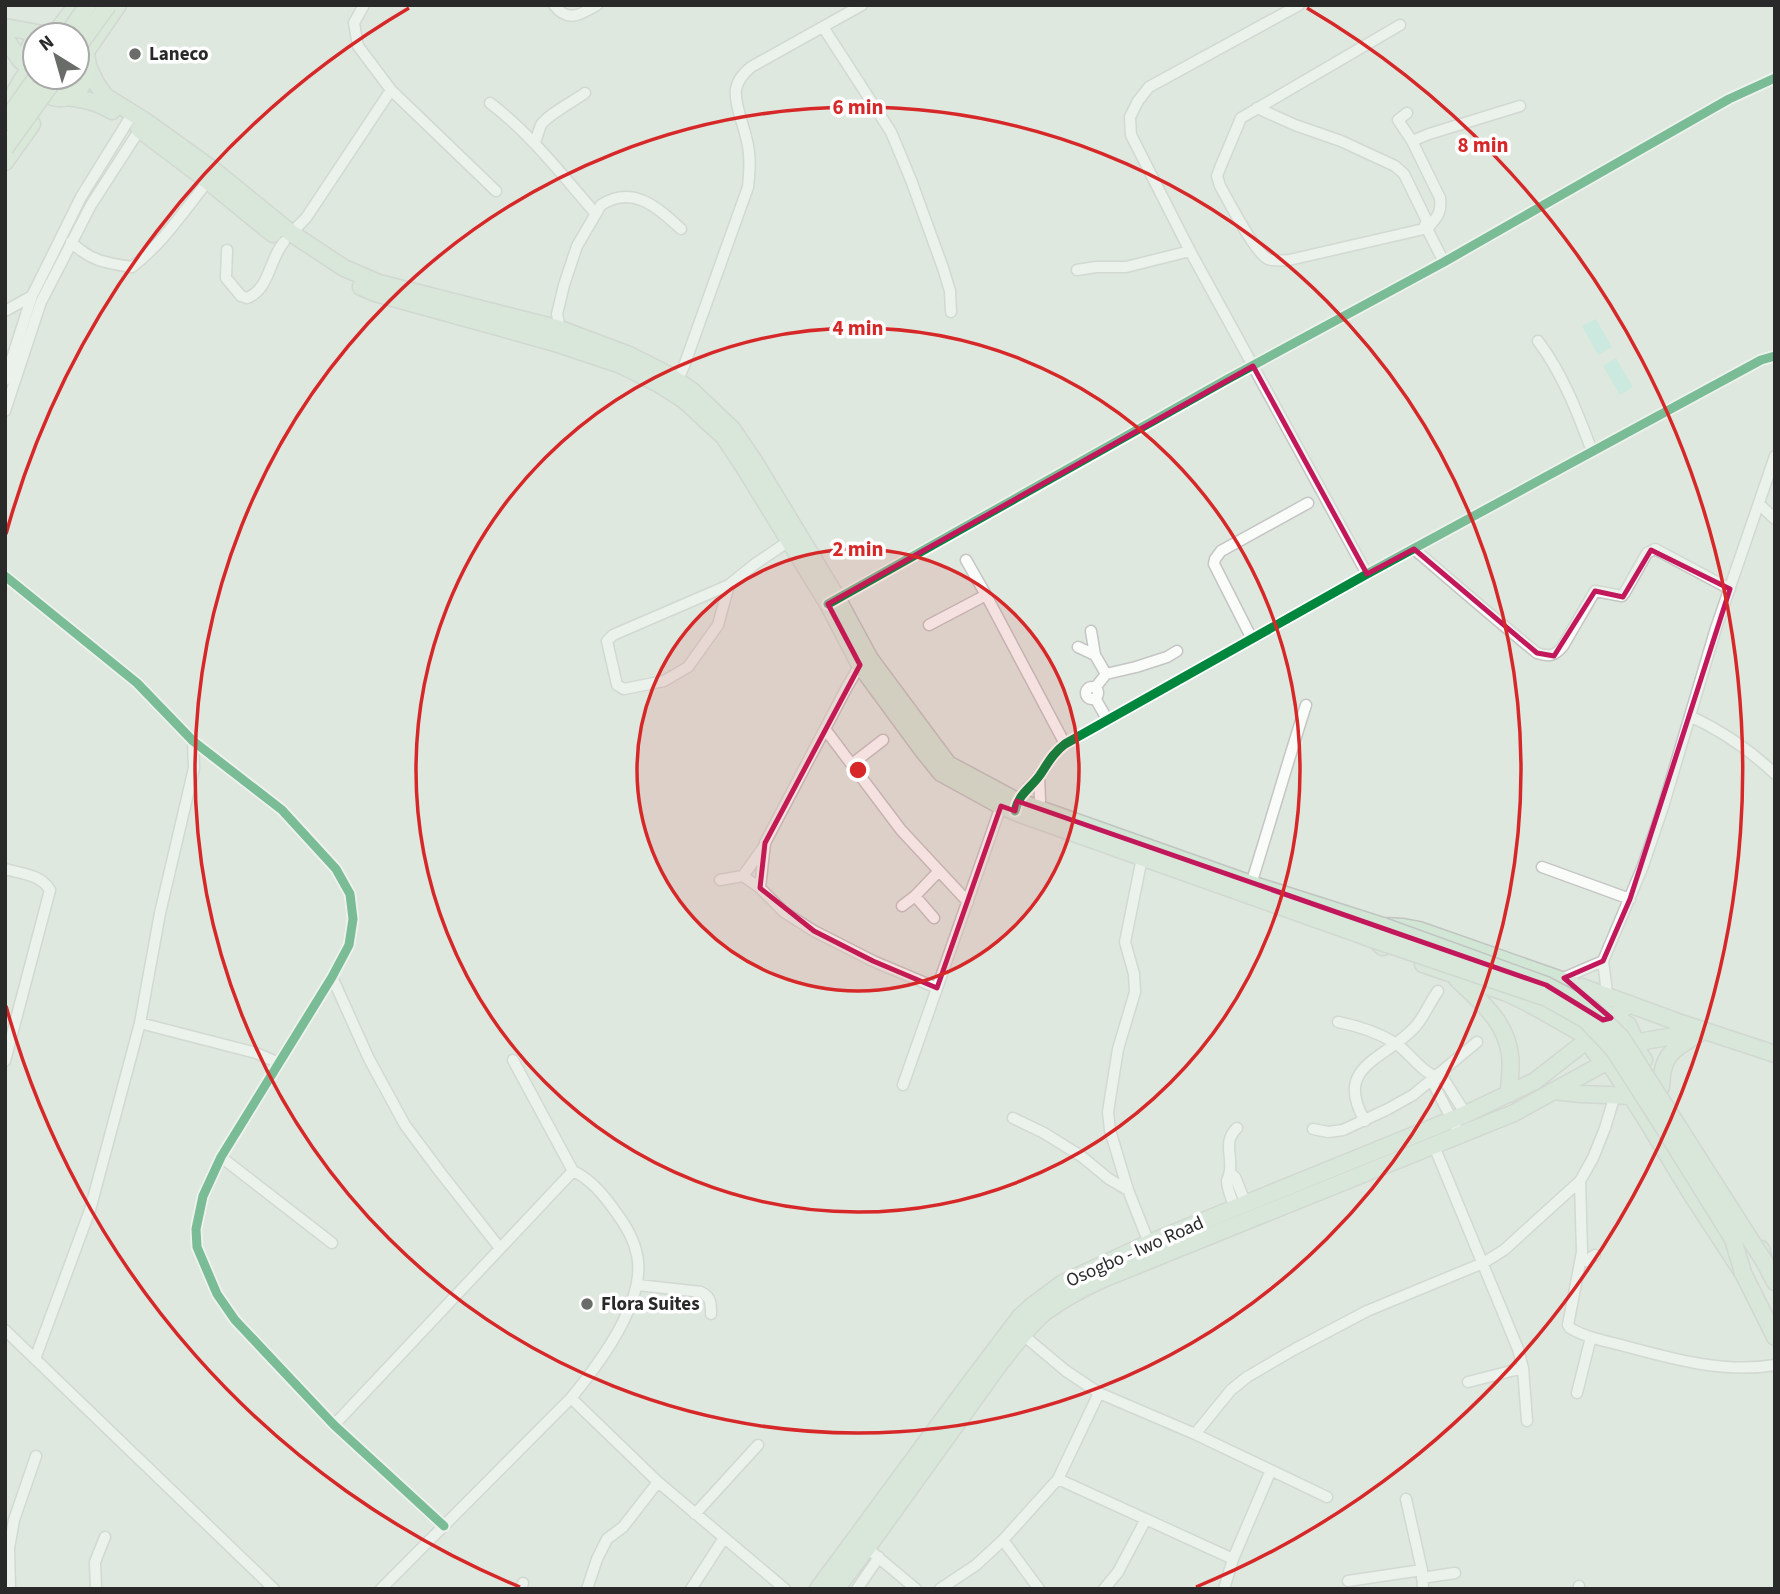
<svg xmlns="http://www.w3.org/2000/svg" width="1780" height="1594" font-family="'Source Sans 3',sans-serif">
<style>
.pitch{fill:#b4ebde}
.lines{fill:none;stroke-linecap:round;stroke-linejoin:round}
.minor-casing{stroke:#c4c5c4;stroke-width:13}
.primary-casing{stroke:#c1c4c1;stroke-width:19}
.trunk-casing{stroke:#c1c4c1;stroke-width:19}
.minor{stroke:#fafcfa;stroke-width:10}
.primary{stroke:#d2e6d6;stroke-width:16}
.trunk{stroke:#d4e8d4;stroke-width:16}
.primary-bridge-casing{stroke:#c1c4c1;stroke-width:19;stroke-linecap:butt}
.trunk-bridge-casing{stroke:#c1c4c1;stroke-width:19;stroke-linecap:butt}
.primary-bridge{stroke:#d2e6d6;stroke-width:16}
.trunk-bridge{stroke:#d4e8d4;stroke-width:16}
.cycleway-casing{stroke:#fff;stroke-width:13}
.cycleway{stroke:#00873e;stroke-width:9}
.marked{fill:none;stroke:#c2185b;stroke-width:5;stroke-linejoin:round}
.ring{fill:none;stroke:#d62828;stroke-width:3.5}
.poi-dot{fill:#696c69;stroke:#fff;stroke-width:2.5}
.labels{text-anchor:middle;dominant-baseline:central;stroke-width:7;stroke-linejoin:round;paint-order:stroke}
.poi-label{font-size:19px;font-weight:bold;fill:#292929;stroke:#fff;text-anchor:start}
.street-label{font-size:19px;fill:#292929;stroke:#fff}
.centre{fill:#d62828;stroke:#fff;stroke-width:3.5}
.ring-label{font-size:21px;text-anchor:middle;font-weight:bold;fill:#d62828;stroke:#fff;stroke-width:7;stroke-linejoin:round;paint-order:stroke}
</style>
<rect width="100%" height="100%" fill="#dfe8df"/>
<path class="pitch" d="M1596,319l16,28 -14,8 -16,-29z
M1616,358l17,29 -13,8 -17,-29z"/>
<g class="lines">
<g class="minor-casing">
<path id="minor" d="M364,5l-10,18 4,23 33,44 105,101
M554,5c14,18 26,10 43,0
M1299,5l-150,82 -11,14 -8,16 1,18 59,116 177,323
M1400,25l-159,93 -21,50 -3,8 3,10c8,14 35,67 48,73 7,3 14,1 21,1l139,-32c9,-11 14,-15 12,-30l-28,-57 -14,-21 9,-7
M823,27l68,105 20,48 32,88 7,23 1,21
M490,103c41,31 72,72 106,111
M1257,108l38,17 46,16 54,25 9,8 23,47 -1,4
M1412,141l17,-7 91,-28
M535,142c2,-5 4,-12 6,-17 6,-10 33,-24 44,-32
M1425,225l19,37
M291,233l15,-15 85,-128
M71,242c20,19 34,21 61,25 30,-23 52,-56 76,-86
M227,250l-1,28 15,18 6,2c23,-9 22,-39 37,-56
M1077,270l19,-3h30l64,-16
M5,311l27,-15
M560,329l-3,-15 7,-29 13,-39 24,-41c32,-21 57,3 80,24
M1538,341c25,33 40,73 54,110
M5,380l27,-84 49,-99 52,-84
M675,385l9,-19 64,-179c2,-17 3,-33 -2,-50 -3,-13 -12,-35 -10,-48 2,-10 8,-16 15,-22l111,-62
M5,411l36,-109 50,-97 51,-79
M1759,504l16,15
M1414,549c41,35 81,70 123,104 12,4 18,3 26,-7l32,-55 27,5 3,-4 22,-39 8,-4 75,40
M966,560l20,35 79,149
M5,576l132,107 56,58 89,69 54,59 14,25 3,25 -4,26 -17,32 -111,180 -18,39 -7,33 1,18 20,47 18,26 99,105 110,101
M729,585l-11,40 -30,42 -24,14 -40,8 -7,-4 -10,-44 6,-6 116,-50 26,-21 34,-23
M833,601l393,-221 218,-118 285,-163 46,-21
M929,625l57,-30
M1091,631l4,24 11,19
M1252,639l-38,-75 1,-5 6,-8 87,-48
M1078,647l17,8
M860,665l-13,22 -82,156 -5,45 24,24 30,19 59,30 64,27
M1086 693a6 6 0 1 1 12 0a6 6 0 1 1-12 0Z
M1095,688l11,-14 30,-7 31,-10 10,-6
M1095,698l12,21
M1690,716c32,15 59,33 85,58
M825,729l76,101 67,72
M852,764l31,-24
M1016,805c5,-12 14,-18 22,-28 10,-12 14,-24 27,-33l302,-170 394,-214 14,-4
M1036,814l4,-14 -1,-24
M1142,858l-17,84 9,32 1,18 -17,57 -10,63 2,18 18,60 21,53
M1542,867l88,32
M5,869c17,5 35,5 45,21l-45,171
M743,876l22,-31
M720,880l23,-4 17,12
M1251,884c19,-60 36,-120 55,-179
M915,896l19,22
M902,906l13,-10 23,-24
M332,977l37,82 36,66 35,47 59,75
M1561,979l42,-18
M1608,1000l-5,-39 40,-95 20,-59 53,-179 59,-172
M1338,1022c20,4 39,10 57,21 16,10 29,34 48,35l24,38
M140,1023l116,30 23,10
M1434,1077v8l26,50
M903,1085l98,-279
M1013,1118l31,15 37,23 28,23 19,11
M1365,1121c-32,-55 18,-60 49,-93 10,-10 15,-25 24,-37
M1313,1129l15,3 15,-2 45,-21 25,-14 64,-53
M1434,1146l84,203 5,19 4,53
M221,1157l111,86
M1230,1173l5,4 11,27
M1580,1181l2,71 -14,73 2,3c15,9 34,13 51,17 48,13 103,29 154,20
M1235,1208c-3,-8 -8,-19 -8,-27 1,-4 3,-7 3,-11 2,-15 -7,-29 7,-42
M1581,1260l5,1 9,-6
M638,1285l63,7c10,5 10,11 10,22
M5,1330l269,259
M1023,1335l43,36 33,22 96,41 132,63
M35,1359l55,-149 50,-187 20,-110 34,-145 -1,-27
M1468,1382l55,-14
M1577,1393l14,-56
M571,1398l87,84 127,107
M334,1425l239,-254
M1195,1434l36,-44 16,-13 48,-28 72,-38 116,-48 21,-13 76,-69 13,-23 12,-30 10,-33
M1058,1479l175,80
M1406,1499l16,71 1,19
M695,1514l63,-69
M1003,1540l36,49
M867,1548l49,41
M1422,1578l33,-5
M1348,1581l74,-11
M10,1589l-1,-41 5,-28 22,-64
M96,1589l-1,-27 10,-25
M381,1589l190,-191c28,-34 76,-97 66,-143 -3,-16 -12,-31 -22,-44 -11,-16 -24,-32 -42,-40l-60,-111
M521,1589l2,-6
M587,1589l10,-30 10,-20 16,-12 35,-45
M691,1589l33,-51
M857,1589l22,-32
M940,1589l36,-24 27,-25 55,-61 41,-86
M1104,1589l14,-17 28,-53
M1224,1589l9,-30 38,-89
M1579,1589v-3"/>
</g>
<g class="primary-casing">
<path id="primary" d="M5,27l38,7
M5,38l16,23
M88,66l8,17 9,13 40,25 71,51 75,61 53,35 35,15 181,46 69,26 36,18 26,17 41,39 22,32 83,137 33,61 78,105 69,37 234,83 132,42 20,1 16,3 151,53 17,12 24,23h6l11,7 5,11v7l11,17
M64,97c19,2 32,4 48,14
M139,129l69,52 65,53
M361,287l14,6 180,50 66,22 38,19 25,16 40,37 20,30 84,137 32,61 64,87 17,21 60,33 19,8 355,126 8,7
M1423,964l84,29 21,10 62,35
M1457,979c23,22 49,42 53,76 2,13 -1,27 -1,39
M1582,987l96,35 97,32
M1630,1004c-7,4 -13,10 -19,14 -5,3 -11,2 -15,7 -13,14 -3,31 12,36l36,55 48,79 51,78 32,64
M1633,1043l64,-11
M1661,1087c1,-36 14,-38 42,-56
M1553,1091l28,3 50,2
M1761,1249l3,12 11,21
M818,1589l149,-202 53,-70 12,-11 31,-23 86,-40 317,-129 69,-33 55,-43
M836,1589l31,-41 134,-186c14,-17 27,-36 44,-50 18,-13 38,-24 58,-33l411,-166 94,-52c9,0 15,-2 21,-8"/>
</g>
<g class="trunk-casing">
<path id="trunk" d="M56,32l21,-27
M35,38c-35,47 42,90 52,32 2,-11 -2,-21 -10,-29
M85,53l33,-48
M5,109l18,-31
M5,162l27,-38"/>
</g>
<use href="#minor" class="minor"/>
<use href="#primary" class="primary"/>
<use href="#trunk" class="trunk"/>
<g class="primary-bridge-casing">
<path id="primary-bridge" d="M1383,926l163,59 46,24 29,28 143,224
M1375,940l172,58 39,22 28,30 48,75 71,114 10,34"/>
</g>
<g class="trunk-bridge-casing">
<path id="trunk-bridge" d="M67,35l21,-30
M77,48l31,-43
M5,122l32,-45
M5,148l51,-71"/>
</g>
<use href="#primary-bridge" class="primary-bridge"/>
<use href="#trunk-bridge" class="trunk-bridge"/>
<g class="cycleway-casing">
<path id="cycleway" d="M5,576l132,107 56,58 89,69 54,59 14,25 3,25 -4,26 -17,32 -111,180 -18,39 -7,33 1,18 20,47 18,26 99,105 110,101
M828,604l398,-224 218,-118 285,-163 46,-21
M1015,811c4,-18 15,-22 25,-36 8,-12 13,-22 25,-31l302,-170 394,-214 14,-4"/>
</g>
<use href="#cycleway" class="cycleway"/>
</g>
<path d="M0 0H1780V1594H0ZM1253,366l114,208 47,-25 123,104 17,3 41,-65 28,6 28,-47 79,39 -100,310 -27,62 -39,17 47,40 -8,2 -57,-35 -529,-184 -2,10 -14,-5 -64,182 -64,-27 -59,-30 -54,-43 5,-45 95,-178 -32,-61z" fill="#dfe8df" fill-opacity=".55" fill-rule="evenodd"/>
<path class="marked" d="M1253,366l114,208 47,-25 123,104 17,3 41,-65 28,6 28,-47 79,39 -100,310 -27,62 -39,17 47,40 -8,2 -57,-35 -529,-184 -2,10 -14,-5 -64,182 -64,-27 -59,-30 -54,-43 5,-45 95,-178 -32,-61z"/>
<circle cx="858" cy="770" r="221" fill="#d62828" fill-opacity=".12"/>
<g class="ring">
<circle cx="858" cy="770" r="221"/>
<circle cx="858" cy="770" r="442"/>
<circle cx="858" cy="770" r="663"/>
<path d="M520 1587A884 884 0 0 1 6 1006M6 534A884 884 0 0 1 409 8M1307 8A884 884 0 0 1 1196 1587"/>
</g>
<g class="poi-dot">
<circle cx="135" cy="54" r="7"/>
<circle cx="587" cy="1304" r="7"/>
</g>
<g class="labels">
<g class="poi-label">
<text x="149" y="54">Laneco</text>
<text x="601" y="1304">Flora Suites</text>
</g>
<g class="street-label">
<text transform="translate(1135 1252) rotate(-24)">Osogbo - Iwo Road</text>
</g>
</g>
<circle cx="858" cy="770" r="10" class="centre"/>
<g class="ring-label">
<text x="858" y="114">6 min</text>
<text x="1483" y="152">8 min</text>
<text x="858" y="335">4 min</text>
<text x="858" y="556">2 min</text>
</g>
<rect width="1780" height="1594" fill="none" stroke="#292929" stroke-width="14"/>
<g transform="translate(56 56) rotate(323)"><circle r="33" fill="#ffffff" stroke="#a9a9a9" stroke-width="2"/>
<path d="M0-5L12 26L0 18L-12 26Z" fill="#696c69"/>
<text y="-10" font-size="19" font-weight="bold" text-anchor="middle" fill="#292929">N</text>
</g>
</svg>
